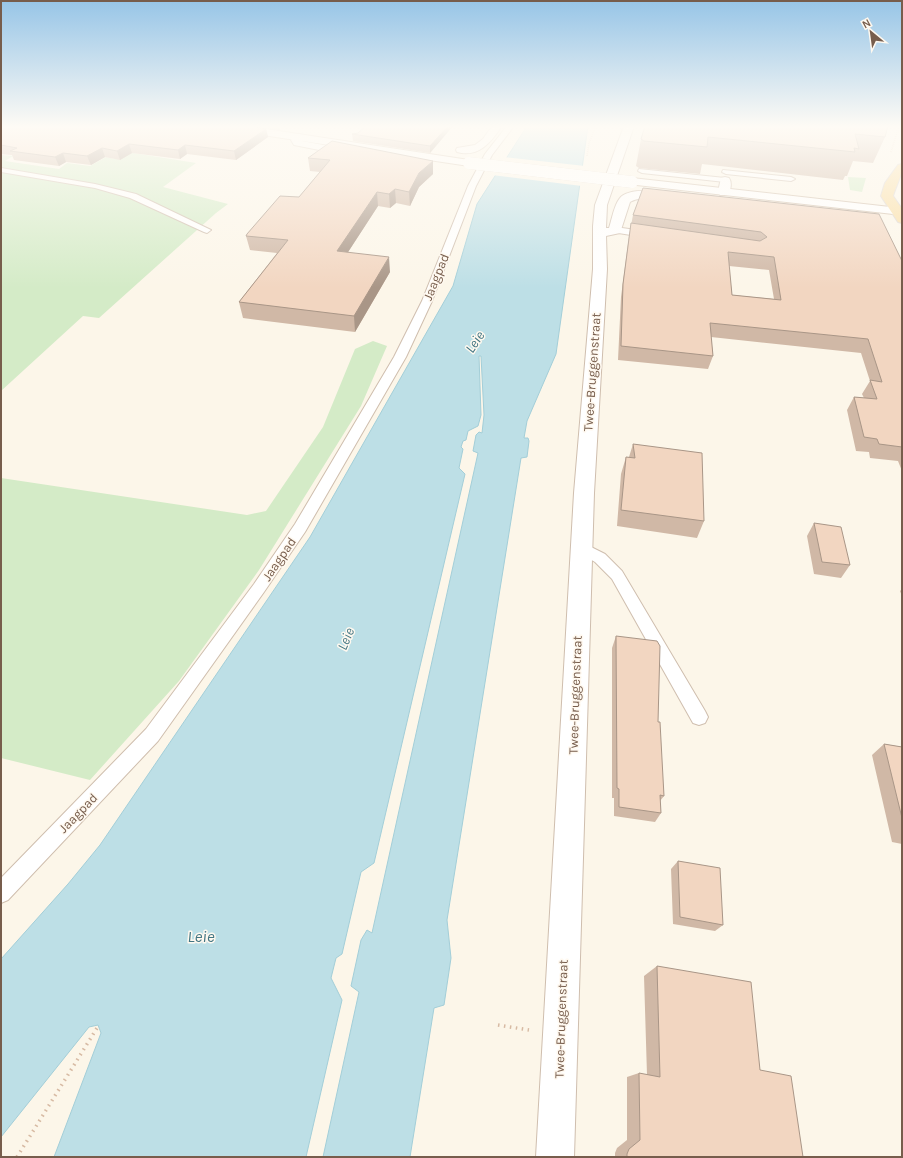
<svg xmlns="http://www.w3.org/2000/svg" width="903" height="1158" font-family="Karla,sans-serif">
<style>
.green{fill:#d4ebc7}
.water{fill:#bddfe6;stroke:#a3ced8}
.pier{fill:#fcf6e9}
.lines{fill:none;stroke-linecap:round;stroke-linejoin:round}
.lane-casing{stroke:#cfbeae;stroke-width:2}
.street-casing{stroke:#cfbeae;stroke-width:2}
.secondary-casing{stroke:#d1bfac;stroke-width:2}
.primary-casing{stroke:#dcd5d0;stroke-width:2}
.path-far1{stroke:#d7baa3;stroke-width:1.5;stroke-dasharray:0.5 1.5;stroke-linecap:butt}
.path{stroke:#d7baa3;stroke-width:3.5;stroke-dasharray:1.5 4.5;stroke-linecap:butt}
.lane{fill:#fff;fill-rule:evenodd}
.street{fill:#fff;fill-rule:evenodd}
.secondary{fill:#fff;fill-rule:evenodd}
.primary{fill:#f9dda3;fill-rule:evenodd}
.secondary-bridge-casing{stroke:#d1bfac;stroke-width:12;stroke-linecap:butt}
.secondary-bridge{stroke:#fff;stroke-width:12}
.wall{fill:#d0b8a6;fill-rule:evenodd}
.shaded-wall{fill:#a99687}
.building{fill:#f2d6c1;stroke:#a99687;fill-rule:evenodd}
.labels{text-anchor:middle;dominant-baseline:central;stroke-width:3;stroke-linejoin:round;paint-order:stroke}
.street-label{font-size:13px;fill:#775d4c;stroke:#fff9f0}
.water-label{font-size:14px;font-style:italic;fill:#437683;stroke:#fff9f0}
.near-water-label{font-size:17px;font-style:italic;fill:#437683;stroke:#fff9f0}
</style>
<rect width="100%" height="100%" fill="#fcf6e9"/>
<path class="green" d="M127,152l69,11 -33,24 65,17 -12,9 -117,105 -16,-2 -82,75v-236l12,1 -8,5 54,8 8,-6 23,3 16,-9 9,2z
M848,177l18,1 -4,14 -12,-2z
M373,341l14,5 -26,60 -102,164 -80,111 -89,99 -89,-22v-280l246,37 19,-4 57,-84 32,-78z"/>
<path class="water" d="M527,126h61l-32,228 -29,67 -3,17h4l1,3 -2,16 -6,1 -74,462 4,38 -7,47 -10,3 -24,149h-87l36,-165 -8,-6 10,-46 6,-10 5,3 106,-480 -5,-2 3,-16 3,-3 3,1 2,-18 -3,-59h-2l2,59 -3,11 -10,5 -2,9 -3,1 -2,6 2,2 -4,19 6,6 -91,389 -13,9 -19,82 -6,4 -5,20 11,22 -36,157h-252l47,-124 -3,-8 -9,2 -88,110v-178l67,-75 32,-39 210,-308 143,-251 24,-82z"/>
<path class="pier" d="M504,157l81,9 -3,20 -90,-11z"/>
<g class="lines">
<g class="lane-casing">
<path id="lane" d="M507,126h7l-22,29 -16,31 -44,115 -26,56 -101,175 -41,60 -106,149 -150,159 -7,3v-25l145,-149 108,-145 41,-60 99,-167 28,-56 46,-115 17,-32z
M1,168l94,16 41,10 75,36 -4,3 -3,-1 -74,-34 -35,-10 -94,-16z
M639,169l86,9 4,2 -4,2 -83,-9 -4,-2z
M723,170l68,7 4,2 -4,2 -65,-7 -4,-2z
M615,227l35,5 4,3 -4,3 -38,-6 -1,-2z
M581,542l24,12 17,17 83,140 3,6 -3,6 -6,2 -6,-2 -81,-144 -17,-17 -19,-11 -2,-4 2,-4z"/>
</g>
<g class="street-casing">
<path id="street" d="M492,126h10c-11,16 -23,32 -45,26l-1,-2 1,-2 18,-3 8,-6z
M624,126h10l-27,79 -1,23h3c3,-9 5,-23 11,-30 9,-11 42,-7 54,-4l2,3 -2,3c-14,3 -30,-6 -44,2l-10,31 -14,3 1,33 -13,224 -20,664h-38l38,-664 19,-224v-43l2,-21z
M300,134l5,3 -3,4 48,9 5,3 -5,3 -56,-11 -3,-5 5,-5z
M725,177l4,1c3,4 2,12 -1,17h-8l-2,-3 3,-14z"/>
</g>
<g class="secondary-casing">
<path id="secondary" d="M218,126h27l224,34 6,3 -6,3 -246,-37z
M632,178l267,30 3,1v6l-274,-31 -2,-2 2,-2z"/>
</g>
<g class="primary-casing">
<path id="primary" d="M902,164c0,13 -5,19 -9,32l9,13v14l-4,-1 -17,-26 4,-13 13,-18z"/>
</g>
<path class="path-far1" d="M898,131l4,1
M891,152l8,-26
M587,156l2,-13 7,-17"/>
<path class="path" d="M498,1025l31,5
M17,1157l80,-129"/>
<use href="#lane" class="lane"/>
<use href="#street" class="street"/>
<use href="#secondary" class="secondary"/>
<use href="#primary" class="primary"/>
<g class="secondary-bridge-casing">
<path id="secondary-bridge" d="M469,163l163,19"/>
</g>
<use href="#secondary-bridge" class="secondary-bridge"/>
</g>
<path class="wall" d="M1,126l265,3 2,8 -32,23 -49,-6 -7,5 -48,-6 -12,7 -15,-3 -14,8 -25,-3 -7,4 -45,-6 -2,-5 -11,-1z
M256,126h24v3l-1,1z
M417,126h36l-23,27 -77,-12 -1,-7z
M888,126l-3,11 -12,26 -20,-2 -6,15h-2l-2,4 -141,-16 -2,10 -61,-6 -3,-2 5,-27z
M332,141l101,33 -14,13 -9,19 -14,-3 -6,5 -12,-2 -30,46 42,20 -35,60 -112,-14 -4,-16 38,-49 -27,-3 -4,-14 53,-39 21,-25 -10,-1 -2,-13z
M643,188l259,73v210l-4,-10 -28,-3 -1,-6 -13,-1 -9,-41 7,-13 10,1 -2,-4 8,-13 -9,-28 -150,-16 2,19 -5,13 -90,-9 3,-63 8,-61 4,-21zM729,266l40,4 5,29 -42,-4z
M633,444l71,77 -7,17 -80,-12 4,-52 5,-17h3z
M814,523l36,42 -9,13 -27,-4 -7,-38z
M902,589v7l-2,-5z
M616,636l42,86 6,74 -4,5 1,12 -6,9 -41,-6v-18h-2v-150z
M884,744l18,3v97l-10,-2 -20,-87z
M678,861l45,64 -8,6 -42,-7 -2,-55z
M657,966l103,104 43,87h-188v-4l2,-5 10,-8v-63l12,-4 8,2 -3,-99z"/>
<path class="shaded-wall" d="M448,126h5l-23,27v-7z
M266,129l2,8 -32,23 -2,-9z
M129,144l3,9 -12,7 -3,-9z
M185,145l2,9 -7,5 -2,-9z
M102,148l3,9 -14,8 -4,-9z
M63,153l3,9 -7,4 -4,-9z
M433,161v13l-14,13 -9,19 -1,-14 10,-19z
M395,189l1,14 -6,5 -1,-14z
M377,192l1,14 -39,60 -2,-15z
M389,257l1,15 -35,60 -1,-16z"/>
<path class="building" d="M4,126h246l16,3 -32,22 -49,-6 -7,5 -49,-6 -12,7 -15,-3 -15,8 -24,-3 -8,4 -45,-6 7,-3 -16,-3v-17z
M366,126h82l-18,20 -78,-12 6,-1z
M645,126h243l-3,11 -30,-3 4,15 -5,-1 1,4 -147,-15 -1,10 -63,-6 -3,-2z
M332,141l101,20 -14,12 -10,19 -14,-3 -6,5 -12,-2 -40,59 52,6 -35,59 -115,-14 49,-62 -42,-4 1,-2 33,-38 19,1 31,-37 -22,-2z
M643,188l236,26 23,47v186l-23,-3 -2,-5 -13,-2 -10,-40 23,2 -7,-19 12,2 -14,-43 -158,-16 3,33 -92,-10 2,-62 8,-61 129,18 7,-4 -6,-5 -128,-17zM728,252l46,5 7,43 -49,-5z
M633,444l69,9 2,68 -83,-11 5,-53 9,1z
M814,523l27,4 9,38 -28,-3z
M616,636l41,5 3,5 -2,76h2l4,74 -4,-1 1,18 -42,-6v-18l-2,-1z
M884,744l18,3v71z
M678,861l42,7 3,57 -43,-8z
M657,966l94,16 9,88 31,6 12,81h-176v-3l2,-5 11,-9 -1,-67 21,4z"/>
<linearGradient id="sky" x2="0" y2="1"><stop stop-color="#97c5e7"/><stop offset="0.44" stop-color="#fefbf5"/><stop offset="1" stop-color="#fefbf5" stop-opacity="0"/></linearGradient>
<rect width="903" height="288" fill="url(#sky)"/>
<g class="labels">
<g class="street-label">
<text transform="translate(436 277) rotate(-68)">Jaagpad</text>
<text transform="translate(592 372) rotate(-86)">Twee-Bruggenstraat</text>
<text transform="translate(279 559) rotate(-56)">Jaagpad</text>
<text transform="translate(575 695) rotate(-88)">Twee-Bruggenstraat</text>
<text transform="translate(78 813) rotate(-46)">Jaagpad</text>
<text transform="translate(561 1019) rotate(-88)">Twee-Bruggenstraat</text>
</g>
<g class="water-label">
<text transform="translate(475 342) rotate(-57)">Leie</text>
<text transform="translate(346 639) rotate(-67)">Leie</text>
</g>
<g class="near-water-label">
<text x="201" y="936">Leie</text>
</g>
</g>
<rect width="903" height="1158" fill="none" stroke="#775d4c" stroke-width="4"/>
<g transform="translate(871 32) rotate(331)" stroke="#fff9f0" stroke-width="3" paint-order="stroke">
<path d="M0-3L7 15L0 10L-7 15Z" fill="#775d4c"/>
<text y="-6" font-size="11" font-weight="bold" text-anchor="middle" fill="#775d4c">N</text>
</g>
</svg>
